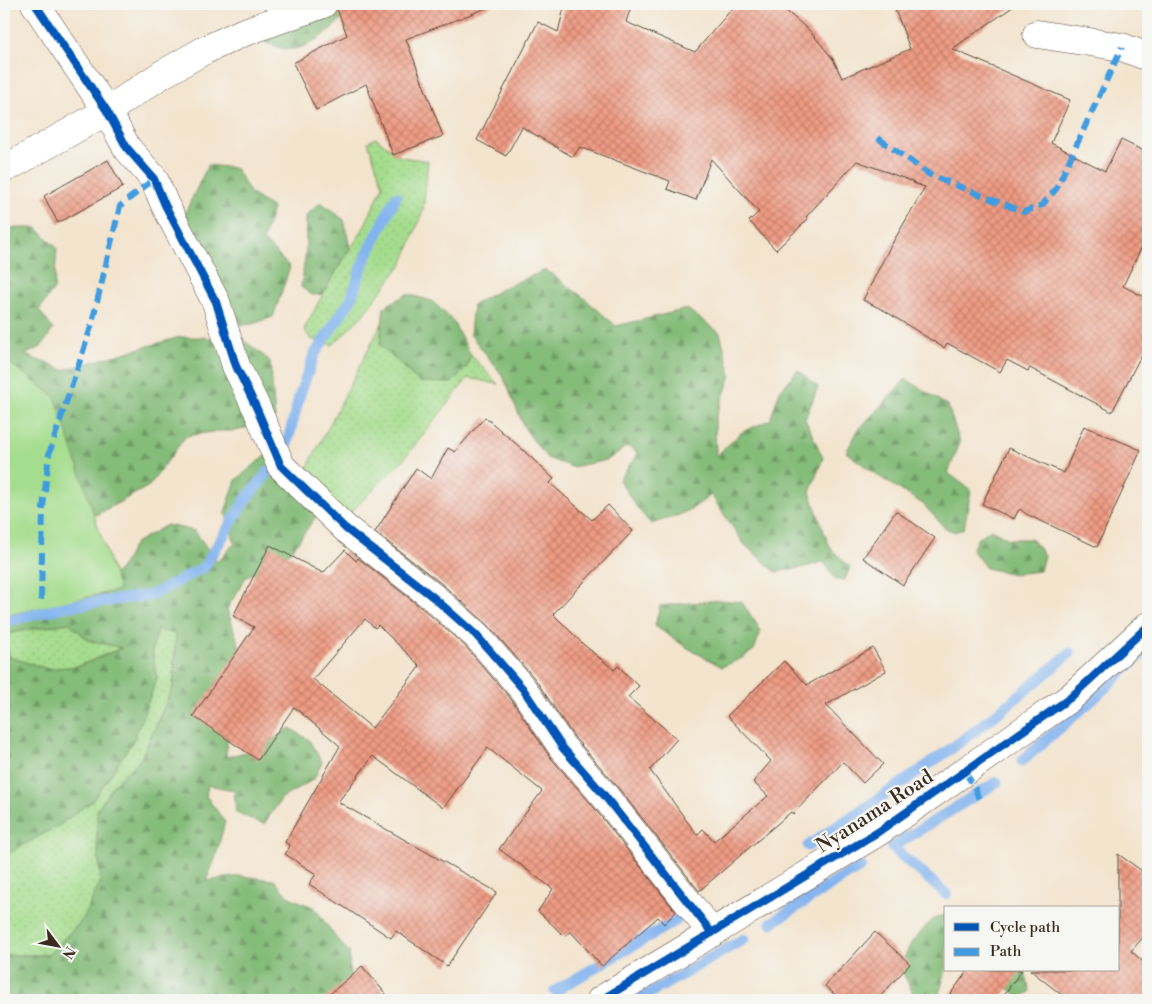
<svg xmlns="http://www.w3.org/2000/svg" width="1152" height="1004" font-family="'Libre Bodoni',serif">
<style>
.grass{fill:url(#grass-dots);stroke:#708456}
.forest{fill:url(#forest-firs);stroke:#60734c}
.garden{fill:#a5dd8e;stroke:#708456}
.lines{fill:none;stroke-linecap:round;stroke-linejoin:round}
.stream{stroke:#83b4ef;stroke-width:11}
.building{fill:url(#building-cross-hatch);fill-rule:evenodd}
.minor-casing{stroke:#574638;stroke-width:29}
.tertiary-casing{stroke:#574638;stroke-width:29}
.minor{stroke:#fff;stroke-width:28}
.tertiary{stroke:#fff;stroke-width:28}
.quiet{stroke:#3f9ce0;stroke-width:6;stroke-dasharray:12 6;stroke-linecap:butt}
.cycleway-casing{stroke:#f6f6f2;stroke-width:11}
.cycleway{stroke:#0057b8;stroke-width:8}
.labels{text-anchor:middle;dominant-baseline:central;stroke-width:4.5;stroke-linejoin:round;paint-order:stroke}
.street-label{font-size:20px;fill:#3b2a1e;stroke:#f6f6f2}
</style>
<defs>
<pattern id="grass-dots" width="8" height="8" patternUnits="userSpaceOnUse" patternTransform="scale(1.25)"><rect width="8" height="8" fill="#a5dd8e"/><path d="M2 2h.1M6 6h.1" fill="none" stroke="#8fbe7a" stroke-width="1.8" stroke-linecap="round"/></pattern>
<pattern id="forest-firs" width="22" height="20" patternUnits="userSpaceOnUse" patternTransform="scale(1.25)"><rect width="22" height="20" fill="#84bc79"/><path d="M5 1l3.5 6h-7zM16 11l3.5 6h-7z" fill="#6d9963"/></pattern>
<pattern id="building-cross-hatch" width="8" height="8" patternUnits="userSpaceOnUse" patternTransform="scale(1.25)"><rect width="8" height="8" fill="#ef9b84"/><path d="M0 0l8 8M0 8l8-8" fill="none" stroke="#c37f6b"/></pattern>
</defs>
<rect width="100%" height="100%" fill="#f6f6f2"/>
<filter id="ink" filterUnits="userSpaceOnUse"><feTurbulence type="fractalNoise" baseFrequency=".02" numOctaves="2"/><feDisplacementMap in="SourceGraphic" scale="10" xChannelSelector="R" yChannelSelector="G"/><feConvolveMatrix kernelMatrix="1 2 1 2 8 2 1 2 1" color-interpolation-filters="sRGB"/></filter>
<filter id="wash" filterUnits="userSpaceOnUse"><feTurbulence type="fractalNoise" baseFrequency=".0096" numOctaves="4" result="noise"/><feDisplacementMap in="SourceGraphic" scale="20" xChannelSelector="R" yChannelSelector="G"/><feGaussianBlur stdDeviation="1.12" result="paint"/><feColorMatrix in="noise" values="0 0 0 0 0 0 0 0 0 0 0 0 0 0 0 0 0 1.4 0 .05"/><feComposite in="paint" operator="in"/></filter>
<g filter="url(#wash)">
<rect width="100%" height="100%" fill="#f3e4ce"/>
<path class="grass" d="M376,138l25,19 27,4 -5,50 -20,52 -41,53 -29,29 -22,-6 -7,-10 25,-46 34,-54 20,-43 -15,-44z
M382,323l-2,22 86,23 5,-13 27,29 -30,-6 -65,82 -70,70 -31,-52z
M69,623l19,17 35,7 -44,19 -32,3 -38,-12 -5,-16v-6l16,-4z
M157,629l19,5 -3,53 -32,72 -27,25 -16,26 -1,32 4,39 -18,38 -35,36h-44v-105l5,3 52,-29 31,-23 17,-24 25,-38 23,-61 -5,-27z"/>
<path class="forest" d="M275,4h70l2,10c-15,14 -33,32 -54,35 -8,1 -19,-4 -27,-6l-13,-19 18,-19z
M208,165l27,3 16,26 22,14 -10,32 27,27 -17,50 -21,7 -14,1 -25,-18 -29,-92z
M321,202l23,18 6,28 -21,35 -6,11 -11,1 -11,-8 5,-37v-34z
M4,228h33l20,20 -3,41 -15,21 14,19 -12,18 -16,8 39,15 116,-33 61,1 29,23 5,57 -39,13h-18l-32,5 -37,50 -73,40 -72,-18z
M546,270l38,28 32,28 71,-17 33,24 11,42 -16,44 1,37 26,-24 28,-12 10,-29 18,-21 20,17 -13,32 18,39 -13,34 15,43 6,14 19,18 -5,13h-9l-12,-18 -20,5 -28,5 -32,-28 -33,-49 -18,13 -14,7 -28,9 -13,-15 -19,-29 19,-27 -10,-7 -21,14 -35,7 -25,-9 -22,-29 -22,-53 -33,-42 3,-29 30,-17z
M407,294l25,7 20,19 19,35 -5,13 -15,15 -32,-1 -39,-37 4,-38z
M906,379l42,27 12,37 -12,30 23,17 -7,38 -9,4 -10,-4 -22,-24 -45,-28 -32,-24 13,-23z
M266,455l51,60 -25,35 -10,7 -36,20 -19,32 14,42 -12,57 -3,49 32,-8 32,-21 19,12 13,22 -8,17 -32,19 -18,26 -28,-11 -2,-23 -26,-5 -2,11 19,26 -10,37 -9,22 34,-5 34,4 15,17 26,11 21,30 13,14 2,48h-342l-5,-31v-14h44l35,-36 18,-38 -4,-39v-32l17,-26 27,-25 32,-72 3,-53 -19,-5 -5,22 5,27 -23,61 -25,38 -17,24 -31,23 -52,29 -5,-3v-209l6,16 37,12 32,-3 43,-18 -34,-8 -19,-17 -49,8 -16,4v-19l80,-18 8,-12 28,-16 15,-27 32,-18 28,6 22,31 18,-19 -10,-31 11,-32z
M991,529l18,10h23l12,16 -4,16 -27,3 -27,-6 -14,-18 6,-12z
M719,600l23,2 19,29 -7,19 -12,8 -20,9 -36,-20 -31,-21 5,-20z
M946,914v56l-7,24 -6,6h-11l-8,-5 -14,-28 11,-24 21,-23z
M989,970h36l5,22 -10,5 -5,-3z"/>
<path class="garden" d="M4,359l51,38 64,193 -115,26z"/>
<g class="lines">
<path class="stream" d="M4,622l65,-16 83,-11 52,-28 42,-68 39,-47 14,-55 15,-42 37,-56 13,-38 32,-64
M1022,761l70,-61 56,-52
M808,846c53,-36 108,-71 159,-109 36,-27 70,-56 103,-84
M946,894l-54,-47 105,-65
M771,923l90,-57
M555,991l122,-71
M638,1000l106,-61"/>
</g>
<g id="blocks">
<path class="building" d="M338,4h153l1,2 -86,33 37,97 -50,19 -27,-71 -50,26 -23,-47 54,-28 -10,-26z
M565,4h67l-6,18 69,30 41,-48h42l32,27 23,28 9,19 68,-29 -17,-45h124l-65,45 118,51 -19,43 54,28 16,-31 27,13v81l-25,52 25,13v43l-36,70 -82,-44 -2,3 -21,-11 -7,12 -53,-29 -3,5 -59,-37 -22,-11 26,-51 36,-62 -12,-4 1,-1 -57,-21 -51,56 2,2 -32,31 -27,-29 10,-9 -48,-53 -15,41 -29,-11 3,-8 -90,-34 -7,10 -51,-30 -16,29 -29,-16 61,-118 20,10z
M108,160l15,27 -65,36 -14,-27z
M485,417l37,32 32,30 -4,4 42,37 16,-15 25,26 -80,83 30,30 31,26 4,-4 21,20 -11,11 49,42 -27,31 47,65 6,-6 11,12 54,-45 -15,-14 18,-21 -44,-45 57,-55 23,24 66,-37 13,23 -60,34 57,59 -20,19 -20,-21 -50,52 -2,-2 -92,79 -83,-106 -42,-48 -39,-58 -47,-54 -45,-40 -68,-53 41,-64 15,11 17,-31 7,4z
M1084,426l57,24 -44,97 -71,-33 -6,-5 -2,2 -4,8 -32,-15 27,-56 55,25z
M896,511l39,27 -32,47 -40,-27z
M270,545l53,28 22,-23 11,11 2,-3 65,51 42,37 46,53 39,58 42,48 84,107 -12,12 -6,-7 -56,49 -32,-35 -5,6 -27,-26 15,-22 -54,-40 43,-58 -54,-43 -45,60 -70,-52 -35,46 159,90 -50,74 -51,-35 -5,7 -82,-54 7,-10 -31,-20 5,-8 -5,-4 55,-96 -46,-39 -36,53 -65,-44 61,-89 -21,-11zM365,619l10,9 3,-3 42,41 -48,62 -59,-49z
M1118,854l30,21v57l-17,19 17,15v34h-80l-38,-30h88z
M875,932l35,32 -33,36h-36l-16,-14z
M362,966l29,34h-68z
M968,970h54l-22,30h-54z"/>
</g>
</g>
<g filter="url(#ink)">
<use href="#blocks" fill-opacity="0" stroke="#574638" stroke-width="1"/>
<g class="lines">
<g class="minor-casing">
<path id="minor" d="M35,4l72,107 20,37 27,31 11,26 51,97 20,64 21,43 24,57 64,62 88,69 43,38 47,54 39,58 42,48 108,138
M1037,34l85,13 26,10
M10,166l97,-55 54,-36 42,-24 39,-18 81,-29"/>
</g>
<g class="tertiary-casing">
<path id="tertiary" d="M601,1000l277,-168 192,-134 78,-72"/>
</g>
<use href="#minor" class="minor"/>
<use href="#tertiary" class="tertiary"/>
<path class="quiet" d="M878,138l52,37 94,37 18,-7 14,-16 66,-142
M41,600l2,-92 6,-54 42,-127 29,-121 34,-27
M965,772l9,14 6,16"/>
<g class="cycleway-casing">
<path id="cycleway" d="M35,4l72,107 20,37 27,31 11,26 51,97 20,64 21,43 24,57 64,62 88,69 43,38 47,54 39,58 42,48 108,138
M601,1000l277,-168 192,-134 78,-72"/>
</g>
<use href="#cycleway" class="cycleway"/>
</g>
</g>
<g class="labels">
<g class="street-label">
<text transform="translate(875 812) rotate(-33)">Nyanama Road</text>
</g>
</g>
<rect width="1152" height="1004" fill="none" stroke="#f6f6f2" stroke-width="20"/>
<rect x="944" y="906" width="175" height="65" fill="#f6f6f2" stroke="#aba49d"/>
<rect x="954" y="923" width="25" height="8" fill="#0057b8" stroke="#aba49d"/>
<text x="990" y="932" font-size="15" fill="#3b2a1e">Cycle path</text>
<rect x="954" y="948" width="25" height="8" fill="#3f9ce0" stroke="#aba49d"/>
<text x="990" y="956" font-size="15" fill="#3b2a1e">Path</text>
<g transform="translate(58 946) rotate(122)" stroke="#f6f6f2" stroke-width="4" paint-order="stroke">
<path d="M0-4L9 19L0 12L-9 19Z" fill="#3b2a1e"/>
<text y="-8" font-size="14" font-weight="bold" text-anchor="middle" fill="#3b2a1e">N</text>
</g>
</svg>
